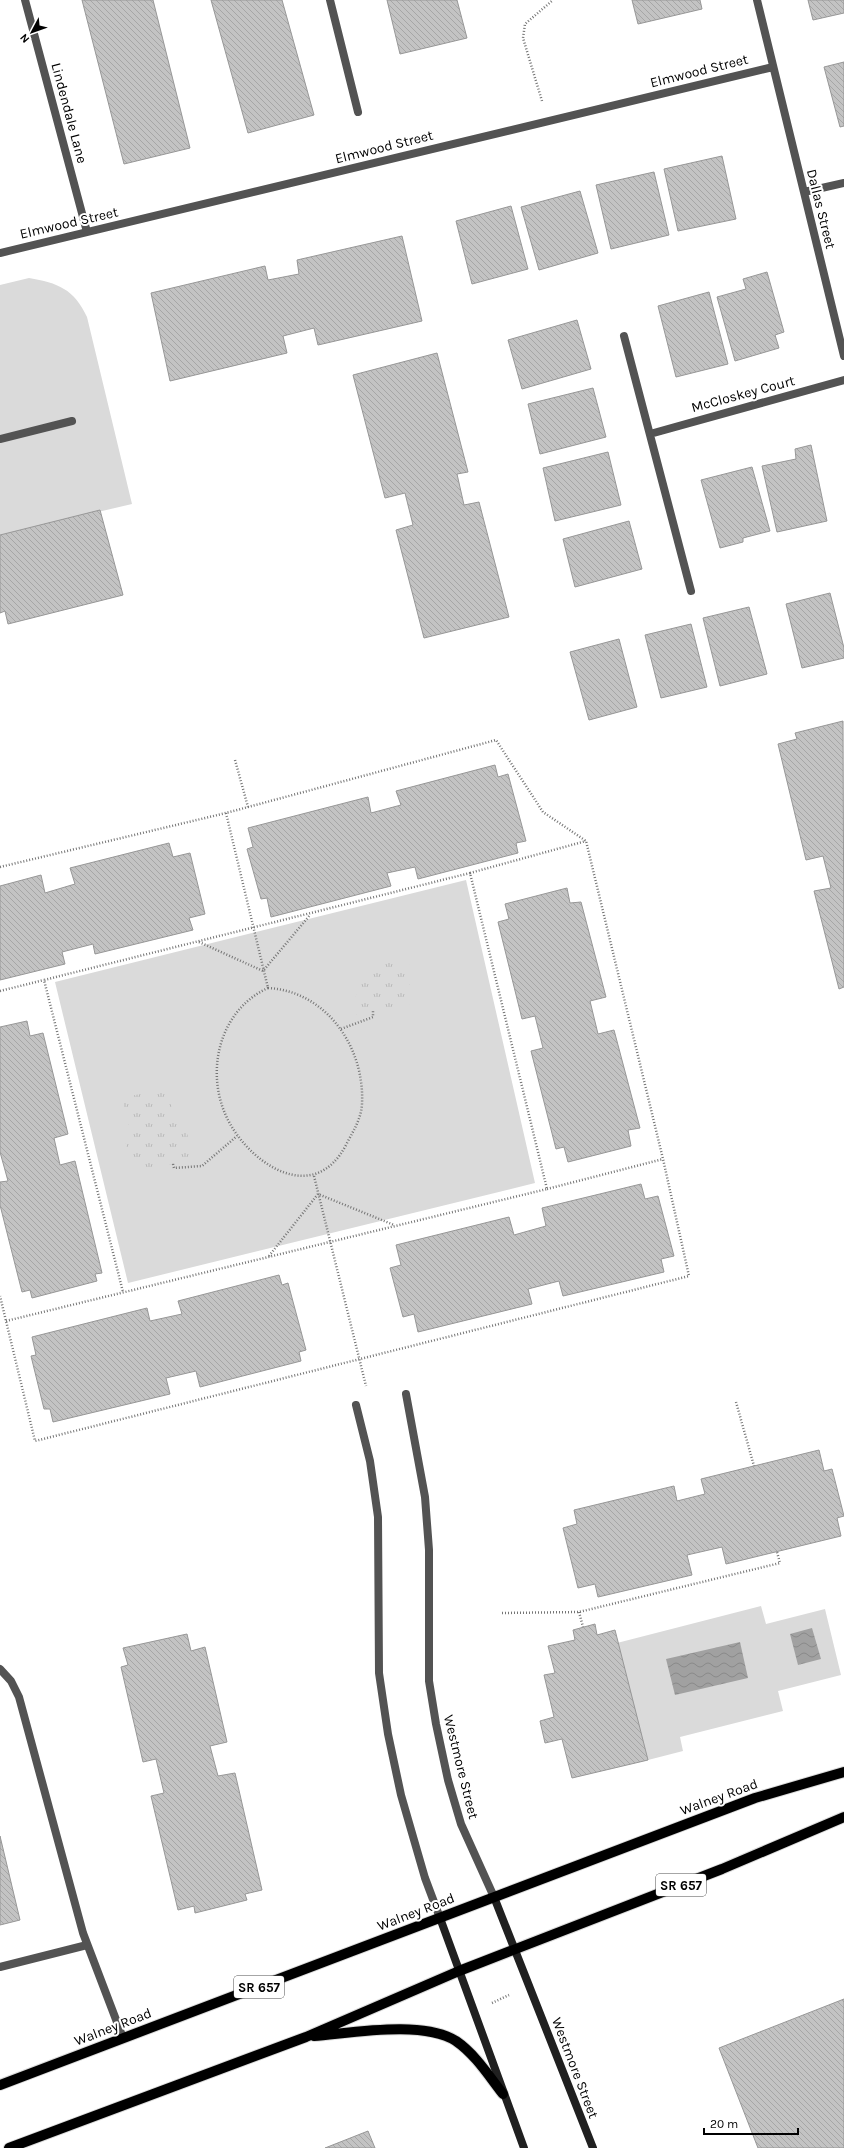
<svg xmlns="http://www.w3.org/2000/svg" width="844" height="2148" font-family="Karla,sans-serif">
<style>
.grass{fill:#dadada}
.park{fill:url(#park-tufts)}
.water{fill:url(#water-waves)}
.building{fill:url(#building-back-hatch);stroke:#979797}
.lines{fill:none;stroke-linecap:round;stroke-linejoin:round}
.primary-casing{stroke:#dbdbdb;stroke-width:12}
.path{stroke:#757575;stroke-width:2.5;stroke-dasharray:1 2;stroke-linecap:butt}
.lane{stroke:#535353;stroke-width:8}
.street{stroke:#535353;stroke-width:8}
.secondary{stroke:#202020;stroke-width:8}
.primary{stroke:#000;stroke-width:10}
.labels{text-anchor:middle;dominant-baseline:central;stroke-width:4;stroke-linejoin:round;paint-order:stroke}
.shield{fill:#fff;stroke:#4c4c4c;stroke-width:1}
.shield-label{font-size:13px;font-weight:bold;fill:#000}
.street-label{font-size:14px;fill:#000;stroke:#fff}
</style>
<defs>
<pattern id="park-tufts" width="24" height="20" patternUnits="userSpaceOnUse"><rect width="24" height="20" fill="#dadada"/><path d="M3 7l-1-3M5 7V3M7 7l1-3M15 17l-1-3M17 17v-4M19 17l1-3" fill="none" stroke="#b9b9b9"/></pattern>
<pattern id="water-waves" width="16" height="10" patternUnits="userSpaceOnUse"><rect width="16" height="10" fill="#a1a1a1"/><path d="M0 5q4-4 8 0t8 0" fill="none" stroke="#898989"/></pattern>
<pattern id="building-back-hatch" width="6" height="6" patternUnits="userSpaceOnUse"><rect width="6" height="6" fill="#c3c3c3"/><path d="M-1 5l2 2M0 0l6 6M5-1l2 2" fill="none" stroke="#a6a6a6"/></pattern>
</defs>
<rect width="100%" height="100%" fill="#fff"/>
<path class="grass" d="M29,278c29,5 45,11 58,39l45,187 -132,31v-250z
M466,880l69,303 -407,100 -73,-301z
M761,1606l5,18 59,-15 16,66 -63,16 5,20 -103,26 3,14 -35,9 -31,-117z"/>
<path class="park" d="M371,962h38l1,42 -53,12 -3,-15z
M167,1088l8,34 9,-2 9,39 -60,14 -9,-37 7,-1 -9,-37z"/>
<path class="water" d="M812,1628l9,31 -23,6 -8,-31z
M740,1642l8,36 -73,17 -9,-36z"/>
<path class="building" d="M82,0h71l37,148 -66,16z
M211,0h71l32,115 -66,18z
M387,0h70l10,38 -67,16z
M632,0h68l2,9 -64,15z
M808,0h36v13l-31,7z
M844,62v64l-4,1 -16,-60z
M722,156l14,63 -58,12 -14,-62z
M654,172l15,63 -58,14 -15,-64z
M580,191l18,62 -59,17 -18,-63z
M511,206l17,63 -56,15 -16,-63z
M402,236l20,85 -104,24 -4,-17 -31,8 4,17 -117,28 -19,-88 114,-27 3,14 31,-6 -2,-14z
M767,272l17,60 -9,3 4,13 -44,13 -18,-64 29,-8 -3,-10z
M709,292l19,72 -52,13 -18,-71z
M577,320l14,49 -69,20 -14,-49z
M437,353l31,119 -11,2 7,31 15,-3 30,115 -85,21 -28,-108 17,-5 -8,-32 -20,5 -32,-123z
M593,388l13,49 -66,17 -12,-50z
M811,445l16,76 -50,11 -15,-66 34,-7 -1,-10z
M608,452l13,53 -66,16 -12,-53z
M752,467l18,64 -27,7v4l-23,6 -19,-68z
M100,510l23,85 -115,29 -3,-13 -5,2v-78z
M629,521l13,48 -67,18 -12,-48z
M830,593l14,55v10l-42,10 -16,-64z
M749,607l18,67 -47,12 -17,-68z
M691,624l16,63 -46,11 -16,-63z
M619,639l18,68 -48,13 -19,-68z
M843,721l1,266 -5,2 -25,-98 17,-3 -8,-32 -17,4 -28,-116 19,-5 -2,-6z
M495,765l3,12 10,-3 18,67 -10,2 2,10 -100,26 -3,-12 -28,6 4,13 -120,31 -4,-19 -6,1 -14,-50 6,-2 -5,-19 120,-31 3,16 30,-8 -5,-14z
M169,843l4,14 17,-4 15,61 -16,4 4,12 -98,24 -2,-10 -31,8 3,12 -65,16v-94l41,-11 4,18 30,-9 -5,-16z
M567,888l3,15 11,-1 25,95 -16,4 8,33 16,-4 26,98 -12,2 3,16 -63,16 -4,-15 -8,2 -25,-98 12,-3 -8,-32 -13,3 -24,-97 11,-3 -4,-15z
M27,1021l3,15 13,-3 25,101 -14,4 6,27 15,-4 27,112 -7,1 2,7 -65,17 -2,-8 -8,2 -22,-87v-23l8,-1 -8,-29v-125z
M641,1184l4,15 13,-3 16,60 -13,3 3,13 -101,24 -4,-15 -31,8 4,15 -114,28 -4,-18 -11,3 -13,-49 11,-3 -5,-20 113,-28 5,18 32,-9 -4,-18z
M279,1275l3,10 6,-2 18,67 -7,2 2,9 -101,26 -4,-16 -30,7 4,16 -117,28 -3,-13h-6l-13,-53 5,-1 -4,-18 115,-29 3,13 32,-7 -4,-13z
M819,1450l5,21 8,-2 12,47 -7,2 4,18 -115,28 -4,-17 -35,8 5,20 -94,22 -3,-13 -17,4 -15,-60 14,-4 -3,-14 100,-24 3,15 28,-7 -4,-15z
M595,1624l2,11 18,-5 33,130 -76,18 -10,-39 -17,4 -5,-22 14,-4 -10,-42 11,-2 -7,-27 27,-6 -2,-10z
M187,1634l4,17 14,-4 22,95 -17,4 8,30 17,-3 27,117 -17,4 2,6 -52,13 -1,-7 -16,4 -27,-114 13,-3 -8,-34 -13,3 -22,-95 7,-2 -5,-17z
M0,1836l20,84 -20,5z
M844,1999v149h-86l-39,-100z
M368,2131l7,17h-50z"/>
<g class="lines">
<g class="primary-casing">
<path id="primary" d="M314,2036c38,-3 109,-16 142,5 19,13 33,35 47,53
M0,2085l755,-287 89,-26
M9,2148l297,-111 153,-66 263,-102 122,-52"/>
</g>
<path class="path" d="M542,101l-19,-63 2,-14 28,-24
M235,760l13,47
M226,813l42,175
M0,867l226,-54 270,-73 47,72 43,29 77,318 26,117 -654,165 -35,-145
M470,873l116,-32
M199,942l64,29 47,-56
M268,988c58,3 97,59 94,116 -1,16 -9,27 -16,41 -32,61 -95,20 -118,-25 -24,-47 -9,-110 40,-132z
M0,991l44,-11
M341,1029l32,-12v-7
M173,1164l1,4 28,-2 35,-30
M314,1176l52,210
M547,1189l116,-30
M269,1256l49,-62 76,31
M6,1321l541,-132 -77,-316 -426,107 79,312
M736,1402l18,64
M579,1612l4,15
M502,1613l77,-1 201,-49 -3,-11
M492,2003l17,-8"/>
<path class="lane" d="M0,439l72,-18
M0,1669l11,12 8,16 64,236 40,105
M0,1967l87,-22"/>
<path class="street" d="M25,0l62,232
M330,0l28,112
M757,0l87,356
M804,192l40,-9
M0,253l773,-186
M624,336l67,255
M650,434l194,-54
M406,1394l19,103 4,53v131l7,43 12,56 13,44 33,73
M356,1405l14,56 8,56 1,156 9,61 13,61 24,83 15,40"/>
<path class="secondary" d="M494,1897l99,251
M440,1918l84,230"/>
<use href="#primary" class="primary"/>
</g>
<g class="labels">
<g class="shield">
<rect x="656" y="1874" width="50" height="22" rx="3"/>
<rect x="234" y="1976" width="50" height="22" rx="3"/>
</g>
<g class="shield-label">
<text x="681" y="1885">SR 657</text>
<text x="259" y="1987">SR 657</text>
</g>
<g class="street-label">
<text transform="translate(699 71) rotate(-14)">Elmwood Street</text>
<text transform="translate(69 113) rotate(75)">Lindendale Lane</text>
<text transform="translate(384 147) rotate(-14)">Elmwood Street</text>
<text transform="translate(821 209) rotate(76)">Dallas Street</text>
<text transform="translate(69 223) rotate(-13)">Elmwood Street</text>
<text transform="translate(743 394) rotate(-15)">McCloskey Court</text>
<text transform="translate(461 1767) rotate(76)">Westmore Street</text>
<text transform="translate(719 1797) rotate(-20)">Walney Road</text>
<text transform="translate(416 1912) rotate(-21)">Walney Road</text>
<text transform="translate(113 2027) rotate(-21)">Walney Road</text>
<text transform="translate(575 2068) rotate(69)">Westmore Street</text>
</g>
</g>
<g transform="translate(32 32) rotate(229)" stroke="#ffffff" stroke-width="3" paint-order="stroke">
<path d="M0-3L7 15L0 10L-7 15Z" fill="#000000"/>
<text y="-6" font-size="11" font-weight="bold" text-anchor="middle" fill="#000000">N</text>
</g>
<path d="M704 2128v6h94v-6" fill="none" stroke="#000000" stroke-width="2"/>
<text x="710" y="2128" font-size="12" fill="#000000" stroke="#ffffff" stroke-width="3" paint-order="stroke">20 m</text>
</svg>
